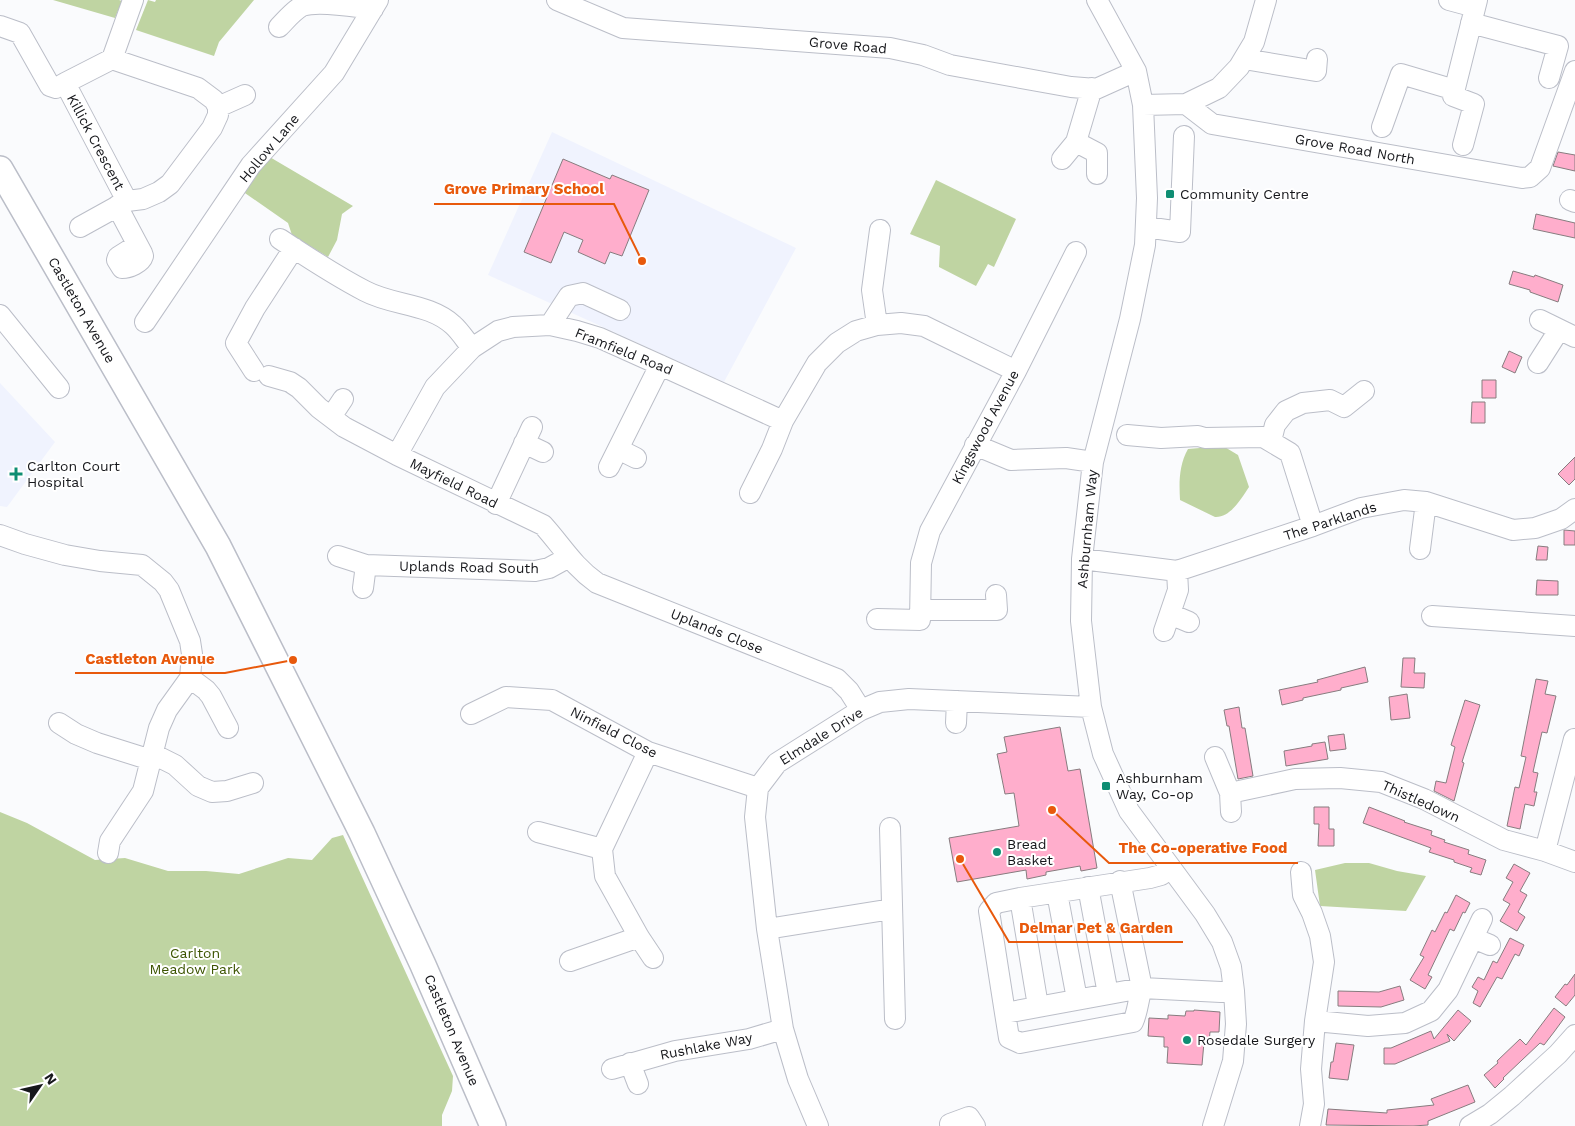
<svg xmlns="http://www.w3.org/2000/svg" width="1575" height="1126" font-family="'Work Sans',sans-serif">
<style>
.built{fill:#f0f3fe}
.green{fill:#bfd4a2}
.building{fill:#ffaecc;stroke:#877c7f}
.lines{fill:none;stroke-linecap:round;stroke-linejoin:round}
.minor-casing{stroke:#bbbec8;stroke-width:22}
.major-casing{stroke:#bbbec8;stroke-width:28}
.minor{stroke:#fff;stroke-width:20}
.major{stroke:#fff;stroke-width:25}
.poi-dot{fill:#0f8e73;stroke:#fff;stroke-width:2}
.labels{text-anchor:middle;dominant-baseline:central;stroke-width:4;stroke-linejoin:round;paint-order:stroke}
.street-label{font-size:14px;fill:#16171b;stroke:#fff}
.poi-label{font-size:14px;fill:#16171b;stroke:#fff;text-anchor:start}
.park-label{font-size:14px;fill:#3c5400;stroke:#fff}
.leader{fill:none;stroke:#e8590c;stroke-width:2}
.callout-dot{fill:#e8590c;stroke:#fff;stroke-width:2}
.callout-label{font-size:15px;text-anchor:middle;font-weight:bold;fill:#e8590c;stroke:#fff;stroke-width:4;stroke-linejoin:round;paint-order:stroke}
</style>
<rect width="100%" height="100%" fill="#fafbfd"/>
<path class="built" d="M552,132l244,116 -72,134 -236,-107z
M0,383l55,59 -48,65 -7,-1z"/>
<path class="green" d="M53,0h66l3,1 -7,17z
M148,0l7,2 1,-2h98l-35,42 -5,14 -78,-26z
M268,156l85,50 -11,8 -5,26 -9,17 -36,-22 -4,-12 -46,-32z
M936,180l80,39 -22,48 -6,-3 -12,22 -37,-19 1,-21 -30,-12z
M1223,446l15,9 11,32c-8,12 -19,31 -34,30l-35,-17c-1,-18 -1,-35 8,-51z
M0,812l27,11 68,37 30,-2 43,13h38l33,3 49,-16 24,2 20,-22 11,-3 110,241 -1,15 -10,24v11h-442z
M1345,863h24l28,8 29,5 -20,35 -86,-5 -5,-36z"/>
<path class="building" d="M1558,152l17,3v16l-22,-5z
M563,159l47,20 2,-4 37,15 -27,66 -12,-4 -5,12 -27,-12 5,-12 -19,-8 -13,31 -27,-11z
M1536,214l39,9v15l-42,-9z
M1513,271l21,6 1,-2 28,10 -5,17 -28,-10v-2l-21,-6z
M1509,351l13,6 -7,16 -13,-6z
M1482,380h14v18h-14z
M1472,402h13v21h-14z
M1575,457v22l-6,6 -11,-11z
M1564,530l11,1v14h-11z
M1538,546l10,1 -1,13h-11z
M1537,580l21,1v14h-22z
M1403,658h12l-1,15h11l-1,15 -23,-1z
M1365,667l3,15 -27,6v2l-38,8v2l-21,5 -3,-15 39,-8 -1,-2z
M1536,679l12,2 -3,13 11,2 -9,37 -5,-1 -9,40 5,1 -4,19h3l-3,14 -9,-2 -5,25 -13,-3 8,-39 4,1 7,-31 -5,-1z
M1407,694l3,24 -19,2 -2,-23z
M1465,700l15,5 -18,57 2,1 -10,38 -20,-10 2,-10 10,2 9,-36 -4,-2z
M1239,707l3,21h3l8,48 -15,3 -9,-53h-2l-3,-16z
M1060,727l8,44 12,-2 17,99 -16,3 -1,-5 -34,6v3l-19,4 -1,-9 -69,12 -8,-44 70,-12 -5,-33 -9,1 -8,-40 10,-2 -3,-15z
M1344,734l2,15 -16,2 -2,-15z
M1325,742l3,17 -42,7 -2,-15 28,-5v-2z
M1314,807h15v22h5v17h-16l1,-22h-5z
M1369,807l36,14 -1,1 28,9 -1,4 14,5 -1,2 25,8 -1,4 18,6 -5,15 -11,-3 2,-4 -18,-6v-2l-25,-8 2,-4 -68,-25z
M1514,864l16,9 -10,18 7,4 -9,17 7,5 -8,14 -17,-10 10,-17 -7,-4 10,-18 -7,-4z
M1456,895l14,8 -5,10 -2,-1 -9,19 -4,-2 -22,46 4,2 -7,12 -15,-9 14,-23 -4,-2 12,-25 3,2 10,-20 2,1z
M1510,938l14,7 -5,11 -4,-2 -13,25 -5,-2 -17,30 -7,-4 5,-12 -6,-4 6,-10 6,3 9,-19 4,2z
M1575,974v21l-9,11 -11,-9 10,-13 2,1z
M1400,986l4,14 -23,7 -43,-1v-15l41,1z
M1554,1008l11,9 -11,15 -10,13 -4,-2 -37,35 1,1 -9,9 -11,-13 14,-12 -1,-2 23,-22 6,6z
M1194,1010l26,2 -1,20h-9l-1,10h-5l-2,23 -35,-2 1,-16h-4v-10l-16,-1 1,-18 19,1v-4l17,1 1,-5h8z
M1458,1010l13,11 -17,20 -7,-7 3,7 -55,23h-11v-16h7l40,-17 3,8z
M1336,1043l18,2 -6,35 -19,-2 2,-16h2z
M1468,1085l7,17 -47,19v4l-15,1 -87,-1 2,-16 59,4v-3l47,-5 -3,-6z"/>
<g class="lines">
<g class="minor-casing">
<path id="minor" d="M557,0l66,28 267,20 33,7 27,10 121,22 25,2 40,-18
M1097,0l39,71 7,34 4,93 -2,47 -15,74 -37,143 -11,97 -1,62 10,86 12,47 26,57 76,103 17,28 9,25 3,24 2,33 -3,37 -20,65
M1449,0l26,7
M1471,23l87,23 -9,32
M0,26l20,7 30,53 6,2 9,-5
M279,27c7,-7 14,-16 23,-21 17,-6 53,1 71,3
M112,59l86,29 16,12 4,7v8l-6,13 -42,56 -11,8 -16,7 -16,2 -62,-118z
M112,59l21,-59
M1244,59l72,12 1,-12
M1186,104l26,20 310,54 8,-1 10,-9 35,-97
M1143,105l43,-1 33,-16 20,-21 15,-25 12,-42
M218,107l27,-12
M1382,127l19,-53 54,16
M1076,142l21,11v21
M1463,145l11,-41 -21,-8 24,-96
M1062,159l14,-17 16,-54
M1570,200l5,2
M117,206l25,47 1,3c-2,7 -14,12 -21,12l-5,-8 1,-3 19,-12
M80,227l47,-26
M1146,227l34,5 4,-96
M280,239c27,18 56,37 85,52 28,15 64,12 88,34 7,6 13,16 19,23
M0,315l59,73
M1540,320l35,17
M145,322l106,-157 83,-92 44,-73
M550,325l19,-29 14,-3 37,17
M877,325l-5,-35 8,-60
M1538,363l21,-33
M254,371l-18,-28 19,-35 39,-60
M269,376l21,6 9,6 20,20 25,19 53,28 146,70c19,21 30,41 54,58l240,96 12,12 12,19
M331,417l12,-18
M1127,435l34,3 37,-2 7,2 58,-1 27,16 23,73
M1271,441l4,-16 11,-14 17,-8 27,-3 14,7 20,-16
M524,443l19,9
M975,445l36,15 55,-2 27,4
M618,449l18,9
M397,455l38,-68 37,-39 26,-17 15,-4 37,-2 27,6 23,7 60,27 123,56
M609,467l51,-102
M750,493l22,-44 11,-28 34,-58 20,-20 19,-12 21,-6 24,-2 23,3 92,45
M496,504l36,-77
M0,535l25,9 40,11 35,6 42,4 21,17 6,8 21,51 2,13 -2,24 -23,32 -8,18 -16,63 -33,50 -2,12
M1420,549l6,-47
M338,556l28,9 169,6 14,-3 20,-11
M1082,559l95,12 136,-45 48,-18 43,-8 22,2 87,28 22,-2 26,-9 14,-10
M363,588l3,-23
M920,610h77l-1,-15
M1170,614l19,8
M1432,616l143,10
M877,619l43,1 1,-57 9,-32 86,-160 60,-119
M1164,631l14,-41 -1,-19
M190,678l16,12 5,6 17,32
M471,714l35,-17 46,3 96,52 110,36
M59,723l17,11 21,9 54,17
M956,723l1,-22
M648,752l-46,97 3,27 34,61 14,21
M153,754l22,11 23,21 14,6 15,-1 26,-8
M1215,757l15,36 65,-14 45,-1 41,4 43,17 80,41 41,11 30,11
M1230,793l1,19
M890,828l5,191
M538,832l64,17
M1545,851l29,-112
M1171,868l-10,7 -11,3 -130,20 -24,5 -7,8 16,102 137,-25 79,4 13,-1
M1301,872l2,23 9,18 8,23 4,26 -9,59 -4,48 3,35 -4,22
M1088,887l20,107
M1057,893l20,106
M1020,898l18,108
M767,929l125,-20
M1473,938l17,7
M570,961l69,-24
M1005,1013l4,25 11,5 113,-21c5,-11 5,-22 9,-34l-22,-107
M1315,1021l53,5 37,-3 26,-12 17,-21 34,-71
M630,1063l8,21
M612,1069l63,-18 74,-12 34,-10
M950,1124l19,-7 6,9
M818,1126l-20,-47 -15,-50 -16,-100 -12,-112 3,-29 19,-25 84,-53 19,-8 29,-3 182,8
M1470,1126l20,-12 22,-18 46,-42 17,-19"/>
</g>
<g class="major-casing">
<path id="major" d="M0,169l218,377 144,287 61,132 70,161"/>
</g>
<use href="#minor" class="minor"/>
<use href="#major" class="major"/>
</g>
<g class="poi-dot">
<rect x="1165" y="189" width="10" height="10" rx="2.5"/>
<path d="M13.5 466.5h5v5h5v5h-5v5h-5v-5h-5v-5h5z"/>
<rect x="1101" y="781" width="10" height="10" rx="2.5"/>
<circle cx="997" cy="852" r="5"/>
<circle cx="1187" cy="1040" r="5"/>
</g>
<g class="labels">
<g class="street-label">
<text transform="translate(848 45) rotate(5)">Grove Road</text>
<text transform="translate(96 142) rotate(62)">Killick Crescent</text>
<text transform="translate(269 148) rotate(-50)">Hollow Lane</text>
<text transform="translate(1355 149) rotate(10)">Grove Road North</text>
<text transform="translate(82 310) rotate(60)">Castleton Avenue</text>
<text transform="translate(624 351) rotate(22)">Framfield Road</text>
<text transform="translate(985 427) rotate(-62)">Kingswood Avenue</text>
<text transform="translate(454 483) rotate(26)">Mayfield Road</text>
<text transform="translate(1330 521) rotate(-18)">The Parklands</text>
<text transform="translate(1087 529) rotate(-85)">Ashburnham Way</text>
<text transform="translate(469 567) rotate(1)">Uplands Road South</text>
<text transform="translate(717 631) rotate(22)">Uplands Close</text>
<text transform="translate(614 732) rotate(27)">Ninfield Close</text>
<text transform="translate(821 736) rotate(-32)">Elmdale Drive</text>
<text transform="translate(1421 801) rotate(24)">Thistledown</text>
<text transform="translate(452 1030) rotate(67)">Castleton Avenue</text>
<text transform="translate(706 1046) rotate(-11)">Rushlake Way</text>
</g>
<g class="poi-label">
<text x="1180" y="194">Community Centre</text>
<text x="27" y="466">Carlton Court<tspan x="27" dy="16">Hospital</tspan></text>
<text x="1116" y="778">Ashburnham<tspan x="1116" dy="16">Way, Co-op</tspan></text>
<text x="1007" y="844">Bread<tspan x="1007" dy="16">Basket</tspan></text>
<text x="1197" y="1040">Rosedale Surgery</text>
</g>
<g class="park-label">
<text x="195" y="953">Carlton<tspan x="195" dy="16">Meadow Park</tspan></text>
</g>
</g>
<path class="leader" d="M642 261L614 204H434M293 660L225 673H75M1052 810L1109 863H1298M960 859L1009 942H1183"/>
<g class="callout-dot">
<circle cx="642" cy="261" r="5"/>
<circle cx="293" cy="660" r="5"/>
<circle cx="1052" cy="810" r="5"/>
<circle cx="960" cy="859" r="5"/>
</g>
<g class="callout-label">
<text x="524" y="194">Grove Primary School</text>
<text x="150" y="664">Castleton Avenue</text>
<text x="1203" y="853">The Co-operative Food</text>
<text x="1096" y="933">Delmar Pet &amp; Garden</text>
</g>
<g transform="translate(40 1086) rotate(56)" stroke="#ffffff" stroke-width="4" paint-order="stroke">
<path d="M0-4L9 19L0 12L-9 19Z" fill="#16171b"/>
<text y="-8" font-size="14" font-weight="bold" text-anchor="middle" fill="#16171b">N</text>
</g>
</svg>
